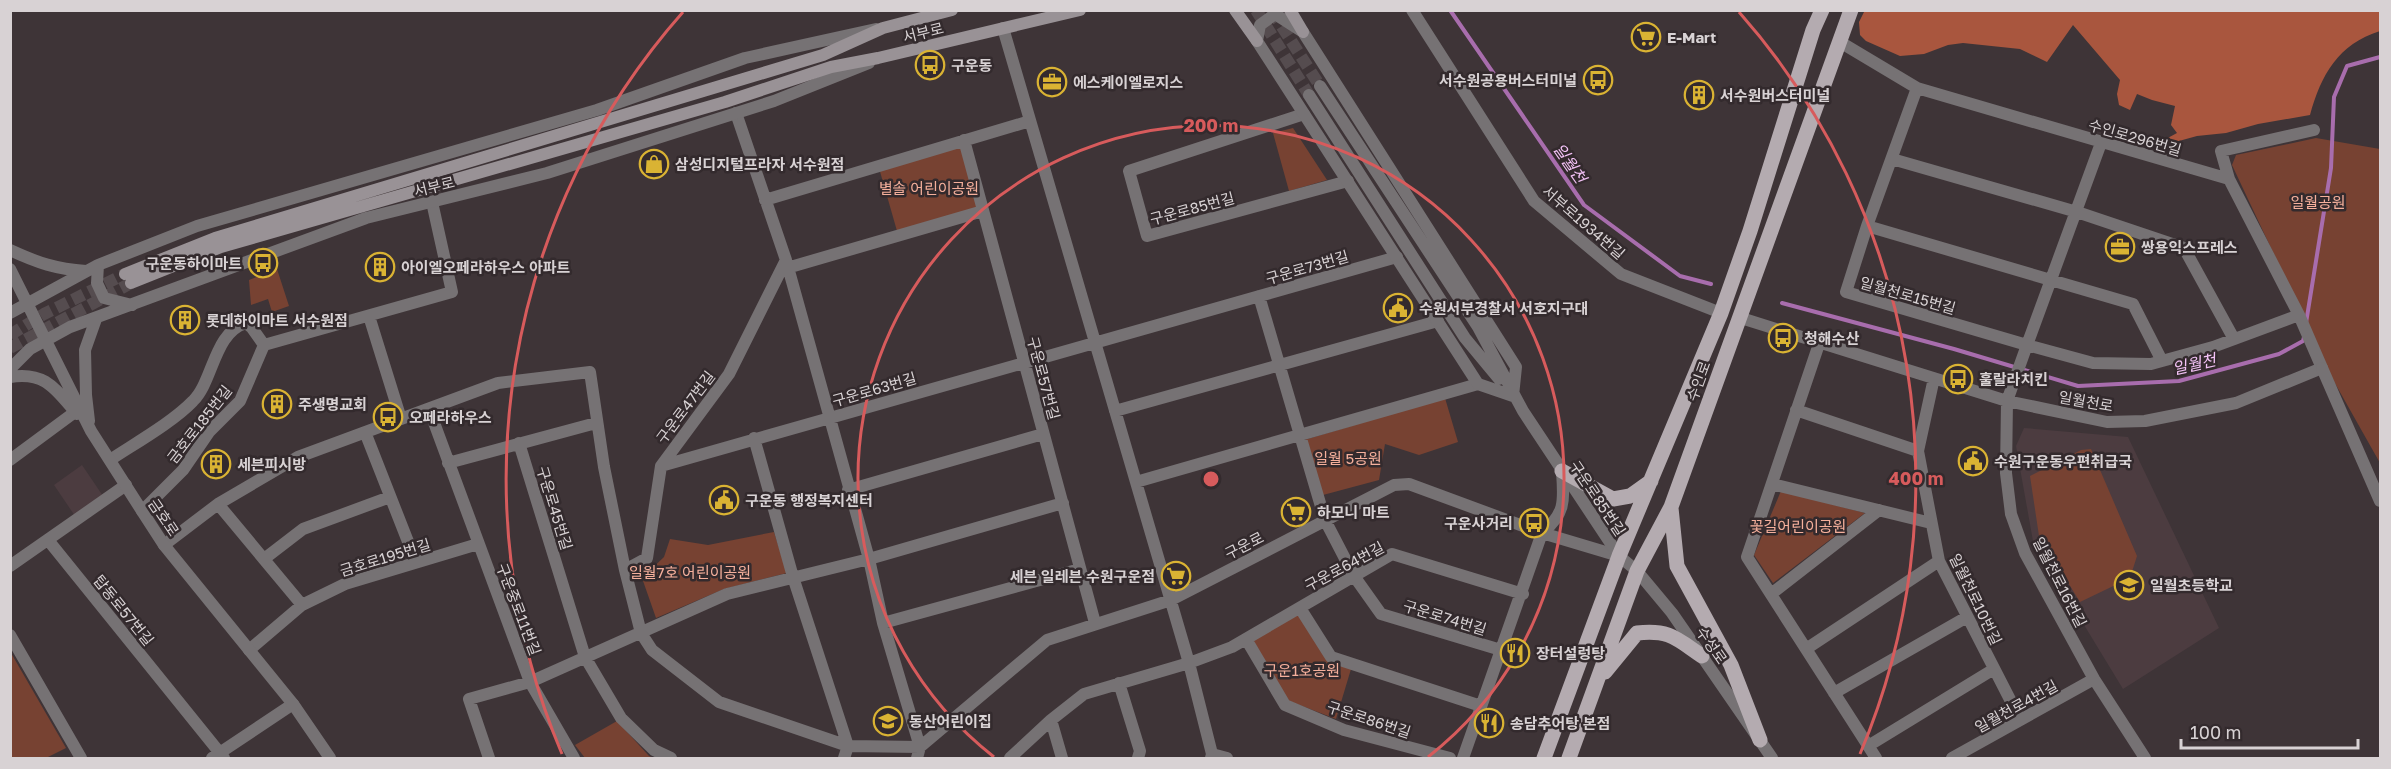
<svg xmlns="http://www.w3.org/2000/svg" width="2391" height="769" font-family="'Golos Text','Noto Sans KR',sans-serif">
<style>
.built{fill:#4c3c40}
.green{fill:#774232}
.forest{fill:#a9563e}
.lines{fill:none;stroke-linecap:round;stroke-linejoin:round}
.stream{stroke:#a86dad;stroke-width:4}
.tertiary-tunnel{stroke:#554c4f;stroke-width:12;stroke-dasharray:12 6;stroke-linecap:butt}
.secondary-tunnel{stroke:#554c4f;stroke-width:12;stroke-dasharray:12 6;stroke-linecap:butt}
.minor{stroke:#767274;stroke-width:12}
.tertiary{stroke:#767274;stroke-width:12}
.secondary{stroke:#999296;stroke-width:12}
.primary{stroke:#b4abb0;stroke-width:15}
.ring{fill:none;stroke:#d75b5c;stroke-width:3}
.labels{text-anchor:middle;dominant-baseline:central;stroke-width:5;stroke-linejoin:round;paint-order:stroke}
.street-label{font-size:15px;fill:#d8d2d4;stroke:#332a2d}
.poi-label{font-size:15px;font-weight:bold;fill:#d8d2d4;stroke:#332a2d;text-anchor:start}
.park-label{font-size:15px;fill:#f6b09c;stroke:#332a2d}
.water-label{font-size:16px;font-style:italic;fill:#f3c2f6;stroke:#332a2d}
.centre{fill:#d75b5c;stroke:#332a2d;stroke-width:3}
.ring-label{font-size:18px;text-anchor:middle;font-weight:bold;fill:#d75b5c;stroke:#332a2d;stroke-width:5;stroke-linejoin:round;paint-order:stroke}
</style>
<rect width="100%" height="100%" fill="#3e3437"/>
<path class="built" d="M2024,428l104,9 91,191 -96,61 -90,-148 -17,-95z
M82,465l21,31 -28,20 -21,-31z"/>
<path class="green" d="M1293,128l34,52 -38,11 -16,-58z
M2316,138l64,11v314l-48,-85 -100,-213 4,-10z
M961,145l18,63 -82,23 -18,-63z
M277,269l12,37 -17,6 -4,-13 -17,6 -2,-25z
M1445,398l13,44 -39,13 -34,-11 -6,36 -56,15 -19,-55z
M2091,449l46,107 -7,22 -50,24 -41,-66 -9,-60 51,-26z
M1781,491l84,22 -92,70 -19,-28z
M774,532l13,41 -63,16 -68,29 -14,-40 22,-21 6,-18 38,6z
M1299,613l29,47 23,9 -15,50 -47,-18 -38,-60z
M11,653l55,95 -20,10h-35z
M617,721l32,35 4,2h-68l-10,-13z"/>
<path class="forest" d="M1865,10h515v21c-42,13 -59,44 -70,84l-52,9 -32,9 -29,3 -29,8 -4,-4 13,-7 -6,-8 4,-19 -23,-6 -15,-6 -7,16 -11,-5 -2,-11 3,-14 -47,-55 -26,37 -27,-13 -57,-6 -15,2 -24,9 -24,2 -34,-15 -6,-6 -1,-13z"/>
<g class="lines">
<path class="stream" d="M1450,10l134,195 96,71 31,8
M1782,303l172,46 124,37 101,-5 100,-27 24,-13 1,-4
M2306,323l25,-155 3,-71 13,-31 33,-9"/>
<path class="tertiary-tunnel" d="M1256,10l53,85
M1272,11l48,75"/>
<path class="secondary-tunnel" d="M10,335l34,-21 81,-40
M10,348l121,-65"/>
<path class="minor" d="M1412,10l122,191 87,73 100,39
M1003,28l186,635 23,91 -1,4
M1917,88l-50,138 -21,66 181,53 74,-202
M736,113l50,147 83,299 14,64 37,124
M1304,114l-175,57 18,65 201,-55
M964,140l131,483
M1892,159l185,53 107,36 50,91
M2229,179l-8,-28 93,-21
M765,200l265,-79
M1867,226l266,78 29,57
M787,268l196,-57
M1259,296l66,224 29,56 27,38 120,36
M369,316l32,103
M1741,318l266,83 100,21 38,-1 91,-18 86,-35 -23,-53 -70,-136 -312,-91 -77,-46
M1820,341l-73,216 129,201
M264,345l188,-53 -20,-90
M1934,378l-16,73 21,110 81,158
M429,409l101,273 44,76
M1796,410l122,41
M1115,411l323,-90
M365,432l51,130
M754,438l39,139 55,169 -4,12
M519,443l66,214 36,61 33,32 17,8
M10,460l65,-48
M110,460c24,-16 63,-38 83,-59 20,-19 21,-69 53,-78l6,5 12,17
M448,463l148,-40
M661,466l736,-209
M1136,482l342,-98
M1772,484l159,39
M848,490l195,-56
M218,504l84,101
M142,511l41,-41 26,-38 31,-31 24,-56
M48,540l176,218
M164,545l54,-41 80,-47 200,-74 92,-11 14,95 21,103 16,63 11,17 67,52 129,44 72,1
M264,559l39,-30 87,-32
M10,566l116,-81
M625,570l22,-12 14,-92 68,-92 57,-114
M1771,594l108,-84
M1300,608l31,49 150,49
M883,623l197,-54
M10,635l71,123
M1246,639l39,66 59,25 106,28
M1806,649l133,-88
M249,650l53,-45 43,-21 133,-40
M1119,683l21,68 -2,7
M1834,693l133,-76
M1051,720l11,38
M1868,746l126,-77
M1212,754l15,4
M212,758l81,-54
M489,758l-20,-59 61,-17 197,-88 142,-35 194,-56
M917,758l3,-11 127,-107 124,-40 223,-115 15,-1 133,49 77,23
M1010,758l41,-38 33,-26 105,-31 43,-16 160,-93 131,40
M1463,758l79,-225
M1952,758l142,-79
M2145,758l-51,-79 -69,-126 -14,-39 -5,-41 1,-72 20,-56 66,18 58,1 62,-17 86,-32"/>
<path class="tertiary" d="M1275,14l28,18 213,335 -3,29 -35,-12 -221,-343 3,-16z
M1320,86l158,241 45,84 96,145 18,15 35,42 100,145
M1309,95l156,243 34,41
M10,250c28,13 46,19 76,21
M98,265l-1,18 7,15 28,7
M10,269l81,162 51,80 22,34 129,159 37,54
M10,313l88,-48 99,-39 400,-116 148,-52 131,-29
M2322,368l58,133
M10,369l20,-20 40,-22 296,-109 181,-45 227,-72 95,-38
M10,377c36,-6 46,13 67,37
M89,421l-3,-26 -1,-45 11,-31
M1542,533c24,-20 22,-32 20,-61"/>
<path class="secondary" d="M1235,10l22,31
M1290,10l13,22
M125,274l90,-36 608,-183 60,-27 69,-18
M131,283l90,-36 504,-145 106,-35 47,-9 202,-48"/>
<path class="primary" d="M1562,471l51,28 17,-3 21,-15
M1671,508l6,58 54,99 29,75
M1605,672l32,-39c32,-4 40,6 65,23
M1544,758l75,-202 102,-243 29,-82 63,-201 9,-20
M1569,758l68,-187 34,-64 180,-497"/>
</g>
<g class="ring">
<path d="M994 757A353 353 0 1 1 1428 757"/>
<path d="M562 754A705 705 0 0 1 683 12M1739 12A705 705 0 0 1 1860 754"/>
</g>
<defs>
<g id="supermarket-ring" transform="scale(1.5)"><circle r="9.5" fill="#332a2d" stroke="#dab333" stroke-width="1.5"/><path d="M-6-5.5h2.5l.6 2H6L4.5 2H-2.5L-4.4-4H-6ZM-1.5 3.2a1.3 1.3 0 1 0 .1 0ZM3 3.2a1.3 1.3 0 1 0 .1 0Z" fill="#dab333"/></g>
<g id="bus-ring" transform="scale(1.5)"><circle r="9.5" fill="#332a2d" stroke="#dab333" stroke-width="1.5"/><path d="M-5-6H5V4H4V6H2V4H-2V6H-4V4H-5ZM-3.5-4V0h7V-4ZM-3.5 1.2v1.5H-2V1.2ZM2 1.2v1.5H3.5V1.2Z" fill="#dab333"/></g>
<g id="office-ring" transform="scale(1.5)"><circle r="9.5" fill="#332a2d" stroke="#dab333" stroke-width="1.5"/><path d="M-6-3h4V-5.5h4V-3h4V5H-6ZM-1-4.5V-3h2v-1.5ZM-6 0V1H6V0Z" fill="#dab333"/></g>
<g id="building-ring" transform="scale(1.5)"><circle r="9.5" fill="#332a2d" stroke="#dab333" stroke-width="1.5"/><path d="M-4-6H4V6H1V3H-1V6H-4ZM-2.5-4.3h1.7v1.8h-1.7ZM.8-4.3h1.7v1.8H.8ZM-2.5-1h1.7V.8h-1.7ZM.8-1h1.7V.8H.8Z" fill="#dab333"/></g>
<g id="shop-ring" transform="scale(1.5)"><circle r="9.5" fill="#332a2d" stroke="#dab333" stroke-width="1.5"/><path d="M-5-2.5h2.3a2.7 3.5 0 0 1 5.4 0H5L5.5 6h-11ZM-1.5-2.5h3a1.5 2.3 0 0 0-3 0Z" fill="#dab333"/></g>
<g id="civic-ring" transform="scale(1.5)"><circle r="9.5" fill="#332a2d" stroke="#dab333" stroke-width="1.5"/><path d="M-.6-6.5H3V-4.5H.6V-3L4-1V1h2V6H-6V1h2V-1L-.6-3ZM-1.2 2.5V6h2.4V2.5Z" fill="#dab333"/></g>
<g id="school-ring" transform="scale(1.5)"><circle r="9.5" fill="#332a2d" stroke="#dab333" stroke-width="1.5"/><path d="M0-5L7-2L0 1L-7-2ZM-4 1L0 2.5L4 1V4Q0 6-4 4Z" fill="#dab333"/></g>
<g id="restaurant-ring" transform="scale(1.5)"><circle r="9.5" fill="#332a2d" stroke="#dab333" stroke-width="1.5"/><path d="M-5-6h1v4h1v-4h1v4h1v-4h1v5L-1.5 .5V6h-2V.5L-5-1ZM5-6V6H3V1.5H1.5Q1.5-4 5-6Z" fill="#dab333"/></g>
</defs>
<g fill-rule="evenodd">
<use href="#supermarket-ring" x="1646" y="37"/>
<use href="#bus-ring" x="930" y="65"/>
<use href="#bus-ring" x="1598" y="80"/>
<use href="#office-ring" x="1052" y="82"/>
<use href="#building-ring" x="1699" y="95"/>
<use href="#shop-ring" x="654" y="164"/>
<use href="#office-ring" x="2120" y="247"/>
<use href="#bus-ring" x="263" y="263"/>
<use href="#building-ring" x="380" y="267"/>
<use href="#civic-ring" x="1398" y="308"/>
<use href="#building-ring" x="185" y="320"/>
<use href="#bus-ring" x="1783" y="338"/>
<use href="#bus-ring" x="1958" y="379"/>
<use href="#building-ring" x="277" y="404"/>
<use href="#bus-ring" x="388" y="417"/>
<use href="#civic-ring" x="1973" y="461"/>
<use href="#building-ring" x="216" y="464"/>
<use href="#civic-ring" x="724" y="500"/>
<use href="#supermarket-ring" x="1296" y="512"/>
<use href="#bus-ring" x="1534" y="523"/>
<use href="#supermarket-ring" x="1176" y="576"/>
<use href="#school-ring" x="2129" y="585"/>
<use href="#restaurant-ring" x="1515" y="653"/>
<use href="#school-ring" x="888" y="721"/>
<use href="#restaurant-ring" x="1489" y="723"/>
</g>
<g class="labels">
<g class="street-label">
<text transform="translate(923 32) rotate(-14)">서부로</text>
<text transform="translate(2135 137) rotate(16)">수인로296번길</text>
<text transform="translate(434 186) rotate(-14)">서부로</text>
<text transform="translate(1192 208) rotate(-15)">구운로85번길</text>
<text transform="translate(1584 222) rotate(41)">서부로1934번길</text>
<text transform="translate(1307 267) rotate(-16)">구운로73번길</text>
<text transform="translate(1908 295) rotate(16)">일월천로15번길</text>
<text transform="translate(1044 378) rotate(75)">구운로57번길</text>
<text transform="translate(1698 381) rotate(-70)">수인로</text>
<text transform="translate(874 389) rotate(-16)">구운로63번길</text>
<text transform="translate(2086 401) rotate(10)">일월천로</text>
<text transform="translate(685 407) rotate(-53)">구운로47번길</text>
<text transform="translate(199 424) rotate(-52)">금호로185번길</text>
<text transform="translate(1598 498) rotate(56)">구운로85번길</text>
<text transform="translate(555 508) rotate(73)">구운로45번길</text>
<text transform="translate(164 517) rotate(56)">금호로</text>
<text transform="translate(1244 545) rotate(-27)">구운로</text>
<text transform="translate(385 557) rotate(-17)">금호로195번길</text>
<text transform="translate(1344 566) rotate(-28)">구운로64번길</text>
<text transform="translate(2060 582) rotate(63)">일월천로16번길</text>
<text transform="translate(1976 599) rotate(64)">일월천로10번길</text>
<text transform="translate(519 609) rotate(69)">구운중로11번길</text>
<text transform="translate(124 610) rotate(51)">탑동로57번길</text>
<text transform="translate(1445 617) rotate(17)">구운로74번길</text>
<text transform="translate(1712 645) rotate(55)">수성로</text>
<text transform="translate(2016 706) rotate(-29)">일월천로4번길</text>
<text transform="translate(1369 719) rotate(18)">구운로86번길</text>
</g>
<g class="poi-label">
<text x="1667" y="37">E-Mart</text>
<text x="951" y="65">구운동</text>
<text x="1577" y="80" text-anchor="end">서수원공용버스터미널</text>
<text x="1073" y="82">에스케이엘로지스</text>
<text x="1720" y="95">서수원버스터미널</text>
<text x="675" y="164">삼성디지털프라자 서수원점</text>
<text x="2141" y="247">쌍용익스프레스</text>
<text x="242" y="263" text-anchor="end">구운동하이마트</text>
<text x="401" y="267">아이엘오페라하우스 아파트</text>
<text x="1419" y="308">수원서부경찰서 서호지구대</text>
<text x="206" y="320">롯데하이마트 서수원점</text>
<text x="1804" y="338">청해수산</text>
<text x="1979" y="379">훌랄라치킨</text>
<text x="298" y="404">주생명교회</text>
<text x="409" y="417">오페라하우스</text>
<text x="1994" y="461">수원구운동우편취급국</text>
<text x="237" y="464">세븐피시방</text>
<text x="745" y="500">구운동 행정복지센터</text>
<text x="1317" y="512">하모니 마트</text>
<text x="1513" y="523" text-anchor="end">구운사거리</text>
<text x="1155" y="576" text-anchor="end">세븐 일레븐 수원구운점</text>
<text x="2150" y="585">일월초등학교</text>
<text x="1536" y="653">장터설렁탕</text>
<text x="909" y="721">동산어린이집</text>
<text x="1510" y="723">송담추어탕 본점</text>
</g>
<g class="park-label">
<text x="929" y="188">별솔 어린이공원</text>
<text x="2318" y="202">일월공원</text>
<text x="1348" y="458">일월 5공원</text>
<text x="1798" y="526">꽃길어린이공원</text>
<text x="690" y="572">일월7호 어린이공원</text>
<text x="1302" y="670">구운1호공원</text>
</g>
<g class="water-label">
<text transform="translate(1570 163) rotate(55)">일월천</text>
<text transform="translate(2194 364) rotate(-13)">일월천</text>
</g>
</g>
<circle cx="1211" cy="479" r="9" class="centre"/>
<g class="ring-label">
<text x="1211" y="132">200 m</text>
<text x="1916" y="485">400 m</text>
</g>
<rect width="2391" height="769" fill="none" stroke="#d8d2d4" stroke-width="24"/>
<path d="M2181 739v9h177v-9" fill="none" stroke="#d8d2d4" stroke-width="3"/>
<text x="2190" y="739" font-size="18" fill="#d8d2d4" stroke="#332a2d" stroke-width="4.5" paint-order="stroke">100 m</text>
</svg>
